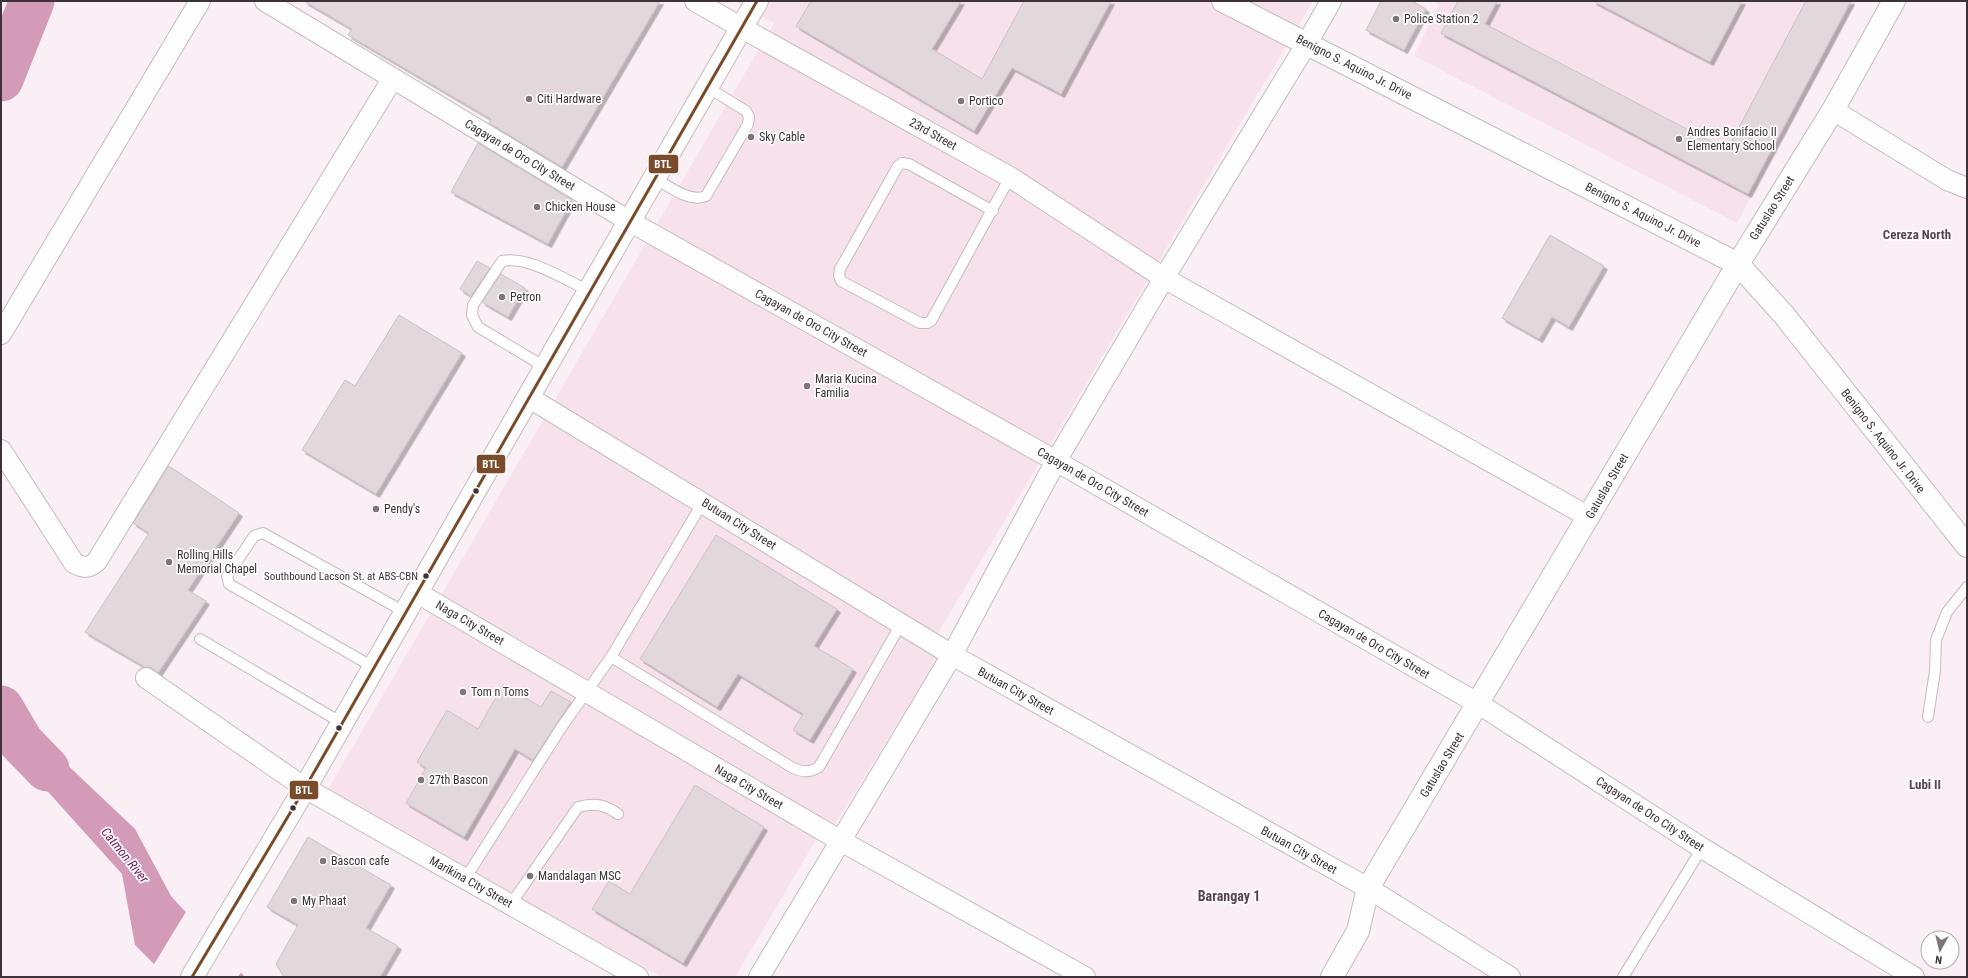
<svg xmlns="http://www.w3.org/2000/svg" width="1968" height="978" font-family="'Roboto Condensed',sans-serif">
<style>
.built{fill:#f7e2ec}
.water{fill:#d49bb8}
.pier{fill:#faeff4}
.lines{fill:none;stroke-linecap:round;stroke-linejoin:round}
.river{stroke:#d49bb8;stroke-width:45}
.building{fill:#e2d8dc;stroke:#cac1c5;filter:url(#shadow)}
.service-casing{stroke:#c5bcc0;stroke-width:12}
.minor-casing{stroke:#c5bcc0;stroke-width:22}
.tertiary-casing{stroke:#c5bcc0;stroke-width:24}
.secondary-casing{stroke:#c5bcc0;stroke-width:24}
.primary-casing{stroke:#c5bcc0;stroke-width:24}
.service{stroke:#fefdfd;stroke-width:10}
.minor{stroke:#fefdfd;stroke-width:20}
.tertiary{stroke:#fefdfd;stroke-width:22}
.secondary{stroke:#fefdfd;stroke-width:22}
.primary{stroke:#fefdfd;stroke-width:22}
.bus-1-casing{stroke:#fefefe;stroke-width:6}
.bus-1{stroke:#7a4b2a;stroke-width:3}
.poi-dot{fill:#7e7479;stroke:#fefefe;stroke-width:1.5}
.bus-dot{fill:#3c3237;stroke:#fefefe;stroke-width:1.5}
.labels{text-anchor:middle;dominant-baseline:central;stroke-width:3.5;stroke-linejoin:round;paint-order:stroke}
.bus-label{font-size:11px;fill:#3c3237;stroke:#fefefe;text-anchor:end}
.poi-label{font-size:12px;fill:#3c3237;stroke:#fefefe;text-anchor:start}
.street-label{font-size:12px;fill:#3c3237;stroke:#fefefe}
.neighbourhood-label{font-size:13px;font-weight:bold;fill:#5a454f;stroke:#fefefe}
.water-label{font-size:13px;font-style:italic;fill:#741850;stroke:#fefefe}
.quarter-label{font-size:14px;font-weight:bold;fill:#5a454f;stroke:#fefefe}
.line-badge{stroke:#fefefe;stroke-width:1.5}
.badge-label{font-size:11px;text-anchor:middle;font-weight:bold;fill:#fff}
</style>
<defs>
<filter id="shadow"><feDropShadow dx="3.5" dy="3.5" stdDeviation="0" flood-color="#0004"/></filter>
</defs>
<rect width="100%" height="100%" fill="#faeff4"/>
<path class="built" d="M734,1h579l-385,649 11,7 -106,170 -7,-4 -91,154h-74l-335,-184 448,-770z
M1433,1h424l-120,222 -323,-167 25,-52z"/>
<path class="water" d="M21,721l114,108 36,67 74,81h-78l-32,-32 -13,-71 -108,-120 -13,1v-33z"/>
<path class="pier" d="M187,910l55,61 -4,6h-74l-11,-11z"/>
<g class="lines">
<path class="river" d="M1,79l31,-78
M1,708l20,34 26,27"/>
</g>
<path class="building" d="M304,1h356l-98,166 -73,-44 2,-4 -143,-84 4,-6z
M811,1h150l-29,48 50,30 42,-78h87l-50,93 -49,-26 -38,63 -178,-105z
M1381,1h31l14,8 -22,41 -38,-20z
M1458,1h39l-12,23 242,126 79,-149h45l-103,193 -307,-161z
M1593,1h149l-32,61z
M478,143l94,57 -24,44 -97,-52z
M1550,235l54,31 -35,61 -17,-10 -13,22 -37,-21z
M477,261l13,7 -19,28 -11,-7z
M501,274l24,14 -17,29 -26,-15z
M399,315l63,38 -86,141 -74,-44 43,-70 10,6z
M169,466l70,47 -51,77 18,11 -48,72 -6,-5 -7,-1 -60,-35 64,-99 -16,-10z
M716,535l121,74 -23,37 39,23 -43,71 -17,-10 10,-16 -65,-40 -21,33 -77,-48z
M503,685l38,22 10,-16 20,11 -38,58 -18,-11 -51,88 -58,-34 20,-35 -9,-6 30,-52 31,19z
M695,785l69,42 -81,136 -91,-54 17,-28 21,13z
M308,837l83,48 -25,43 32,18 -18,31h-96l-8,-13 22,-39 -31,-18z"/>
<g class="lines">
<g class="service-casing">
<path id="service" d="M654,178c15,8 35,25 52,18l42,-72 1,-7 -3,-6 -39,-24
M993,211l-84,-47 -7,-1 -4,3 -58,103 -1,6 2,6 79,42h7l4,-2 79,-144
M545,367l-67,-40 -6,-12 1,-10 29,-44c27,-5 62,18 87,30
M200,639l142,84
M611,657l182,111c10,4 16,5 26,-1l82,-143
M373,667l-144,-83 -2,-8 27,-40 9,-3 142,79
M1928,717l7,-46 1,-31 11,-28 20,-25
M465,879l96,-151 50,-71 92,-155
M511,904l67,-97c17,-4 26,-3 40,7
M1623,977l79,-129"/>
</g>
<g class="minor-casing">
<path id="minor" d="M265,1l364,220 427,240 423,243 223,144 212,129
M695,1l47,27 268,149 154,101 425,239
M1833,110l114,70 20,8
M1,334l199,-333
M528,397l424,258 416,233 142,89
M1,450l73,113c9,5 15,6 23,-2l296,-483
M416,592l425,249 244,136
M146,678l159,110 333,189
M759,977l193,-322 104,-194 108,-183 143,-235 24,-42"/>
</g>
<g class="tertiary-casing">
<path id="tertiary" d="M1332,977l26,-46 10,-43 370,-624 95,-154 61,-109"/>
</g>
<g class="secondary-casing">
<path id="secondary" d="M1223,1l515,263 46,51 183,231"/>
</g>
<g class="primary-casing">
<path id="primary" d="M192,977l113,-189 284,-497 168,-290"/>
</g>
<use href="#service" class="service"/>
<use href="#minor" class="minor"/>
<use href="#tertiary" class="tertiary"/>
<use href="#secondary" class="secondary"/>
<use href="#primary" class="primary"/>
<g class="bus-1-casing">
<path id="bus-1" d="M192,977l113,-189 452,-787"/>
</g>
<use href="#bus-1" class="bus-1"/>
</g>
<g class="poi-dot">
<circle cx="1396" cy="19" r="4"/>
<circle cx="529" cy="99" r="4"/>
<circle cx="961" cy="101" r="4"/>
<circle cx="751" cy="137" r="4"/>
<circle cx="1679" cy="139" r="4"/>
<circle cx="537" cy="207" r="4"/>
<circle cx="502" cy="297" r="4"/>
<circle cx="807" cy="386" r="4"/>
<circle cx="376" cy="509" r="4"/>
<circle cx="169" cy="562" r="4"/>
<circle cx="463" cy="692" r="4"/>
<circle cx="421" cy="780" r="4"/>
<circle cx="323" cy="861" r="4"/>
<circle cx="530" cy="876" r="4"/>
<circle cx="294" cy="901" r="4"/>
</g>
<g class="bus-dot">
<circle cx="476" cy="491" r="3.5"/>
<circle cx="426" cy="576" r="3.5"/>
<circle cx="339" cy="728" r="3.5"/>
<circle cx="293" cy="808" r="3.5"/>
</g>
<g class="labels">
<g class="bus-label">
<text x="418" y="576">Southbound Lacson St. at ABS-CBN</text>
</g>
<g class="poi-label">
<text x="1404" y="19">Police Station 2</text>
<text x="537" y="99">Citi Hardware</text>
<text x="969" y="101">Portico</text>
<text x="1687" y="132">Andres Bonifacio II<tspan x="1687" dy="14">Elementary School</tspan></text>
<text x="759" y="137">Sky Cable</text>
<text x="545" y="207">Chicken House</text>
<text x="510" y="297">Petron</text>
<text x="815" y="379">Maria Kucina<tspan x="815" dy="14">Familia</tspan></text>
<text x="384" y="509">Pendy's</text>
<text x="177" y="555">Rolling Hills<tspan x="177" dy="14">Memorial Chapel</tspan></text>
<text x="471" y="692">Tom n Toms</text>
<text x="429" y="780">27th Bascon</text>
<text x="331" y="861">Bascon cafe</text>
<text x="538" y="876">Mandalagan MSC</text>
<text x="302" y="901">My Phaat</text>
</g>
<g class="street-label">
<text transform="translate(1354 67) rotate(27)">Benigno S. Aquino Jr. Drive</text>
<text transform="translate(933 134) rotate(29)">23rd Street</text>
<text transform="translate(520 155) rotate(31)">Cagayan de Oro City Street</text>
<text transform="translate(1772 208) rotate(-58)">Gatuslao Street</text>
<text transform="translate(1643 215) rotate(27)">Benigno S. Aquino Jr. Drive</text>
<text transform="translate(811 323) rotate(29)">Cagayan de Oro City Street</text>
<text transform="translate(1883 441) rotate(52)">Benigno S. Aquino Jr. Drive</text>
<text transform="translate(1093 482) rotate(30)">Cagayan de Oro City Street</text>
<text transform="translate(1607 486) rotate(-60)">Gatuslao Street</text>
<text transform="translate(739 524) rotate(32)">Butuan City Street</text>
<text transform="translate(470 623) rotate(30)">Naga City Street</text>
<text transform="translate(1374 644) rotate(30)">Cagayan de Oro City Street</text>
<text transform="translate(1016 691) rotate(29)">Butuan City Street</text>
<text transform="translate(1442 765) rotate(-59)">Gatuslao Street</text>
<text transform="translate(749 787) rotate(30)">Naga City Street</text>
<text transform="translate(1650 814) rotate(33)">Cagayan de Oro City Street</text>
<text transform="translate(1299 850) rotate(29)">Butuan City Street</text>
<text transform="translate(471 882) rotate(29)">Marikina City Street</text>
</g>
<g class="neighbourhood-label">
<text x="1917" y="234">Cereza North</text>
<text x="1925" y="784">Lubi II</text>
</g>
<g class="water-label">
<text transform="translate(125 855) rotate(51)">Catmon River</text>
</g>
<g class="quarter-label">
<text x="1229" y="896">Barangay 1</text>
</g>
</g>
<g class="line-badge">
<rect x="648" y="154" width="31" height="20" rx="4" fill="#7a4b2a"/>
<rect x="476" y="454" width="30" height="20" rx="4" fill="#7a4b2a"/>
<rect x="289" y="780" width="30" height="20" rx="4" fill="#7a4b2a"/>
</g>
<g class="badge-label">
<text x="663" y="168">BTL</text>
<text x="491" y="468">BTL</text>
<text x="304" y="794">BTL</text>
</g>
<rect width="1968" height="978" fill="none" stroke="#3c3237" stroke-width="4"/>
<g transform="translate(1940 950) rotate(188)"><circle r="19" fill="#fefefe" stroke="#b0acae"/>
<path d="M0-3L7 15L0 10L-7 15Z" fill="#7e7479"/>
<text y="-6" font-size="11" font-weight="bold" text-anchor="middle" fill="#3c3237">N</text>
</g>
</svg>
